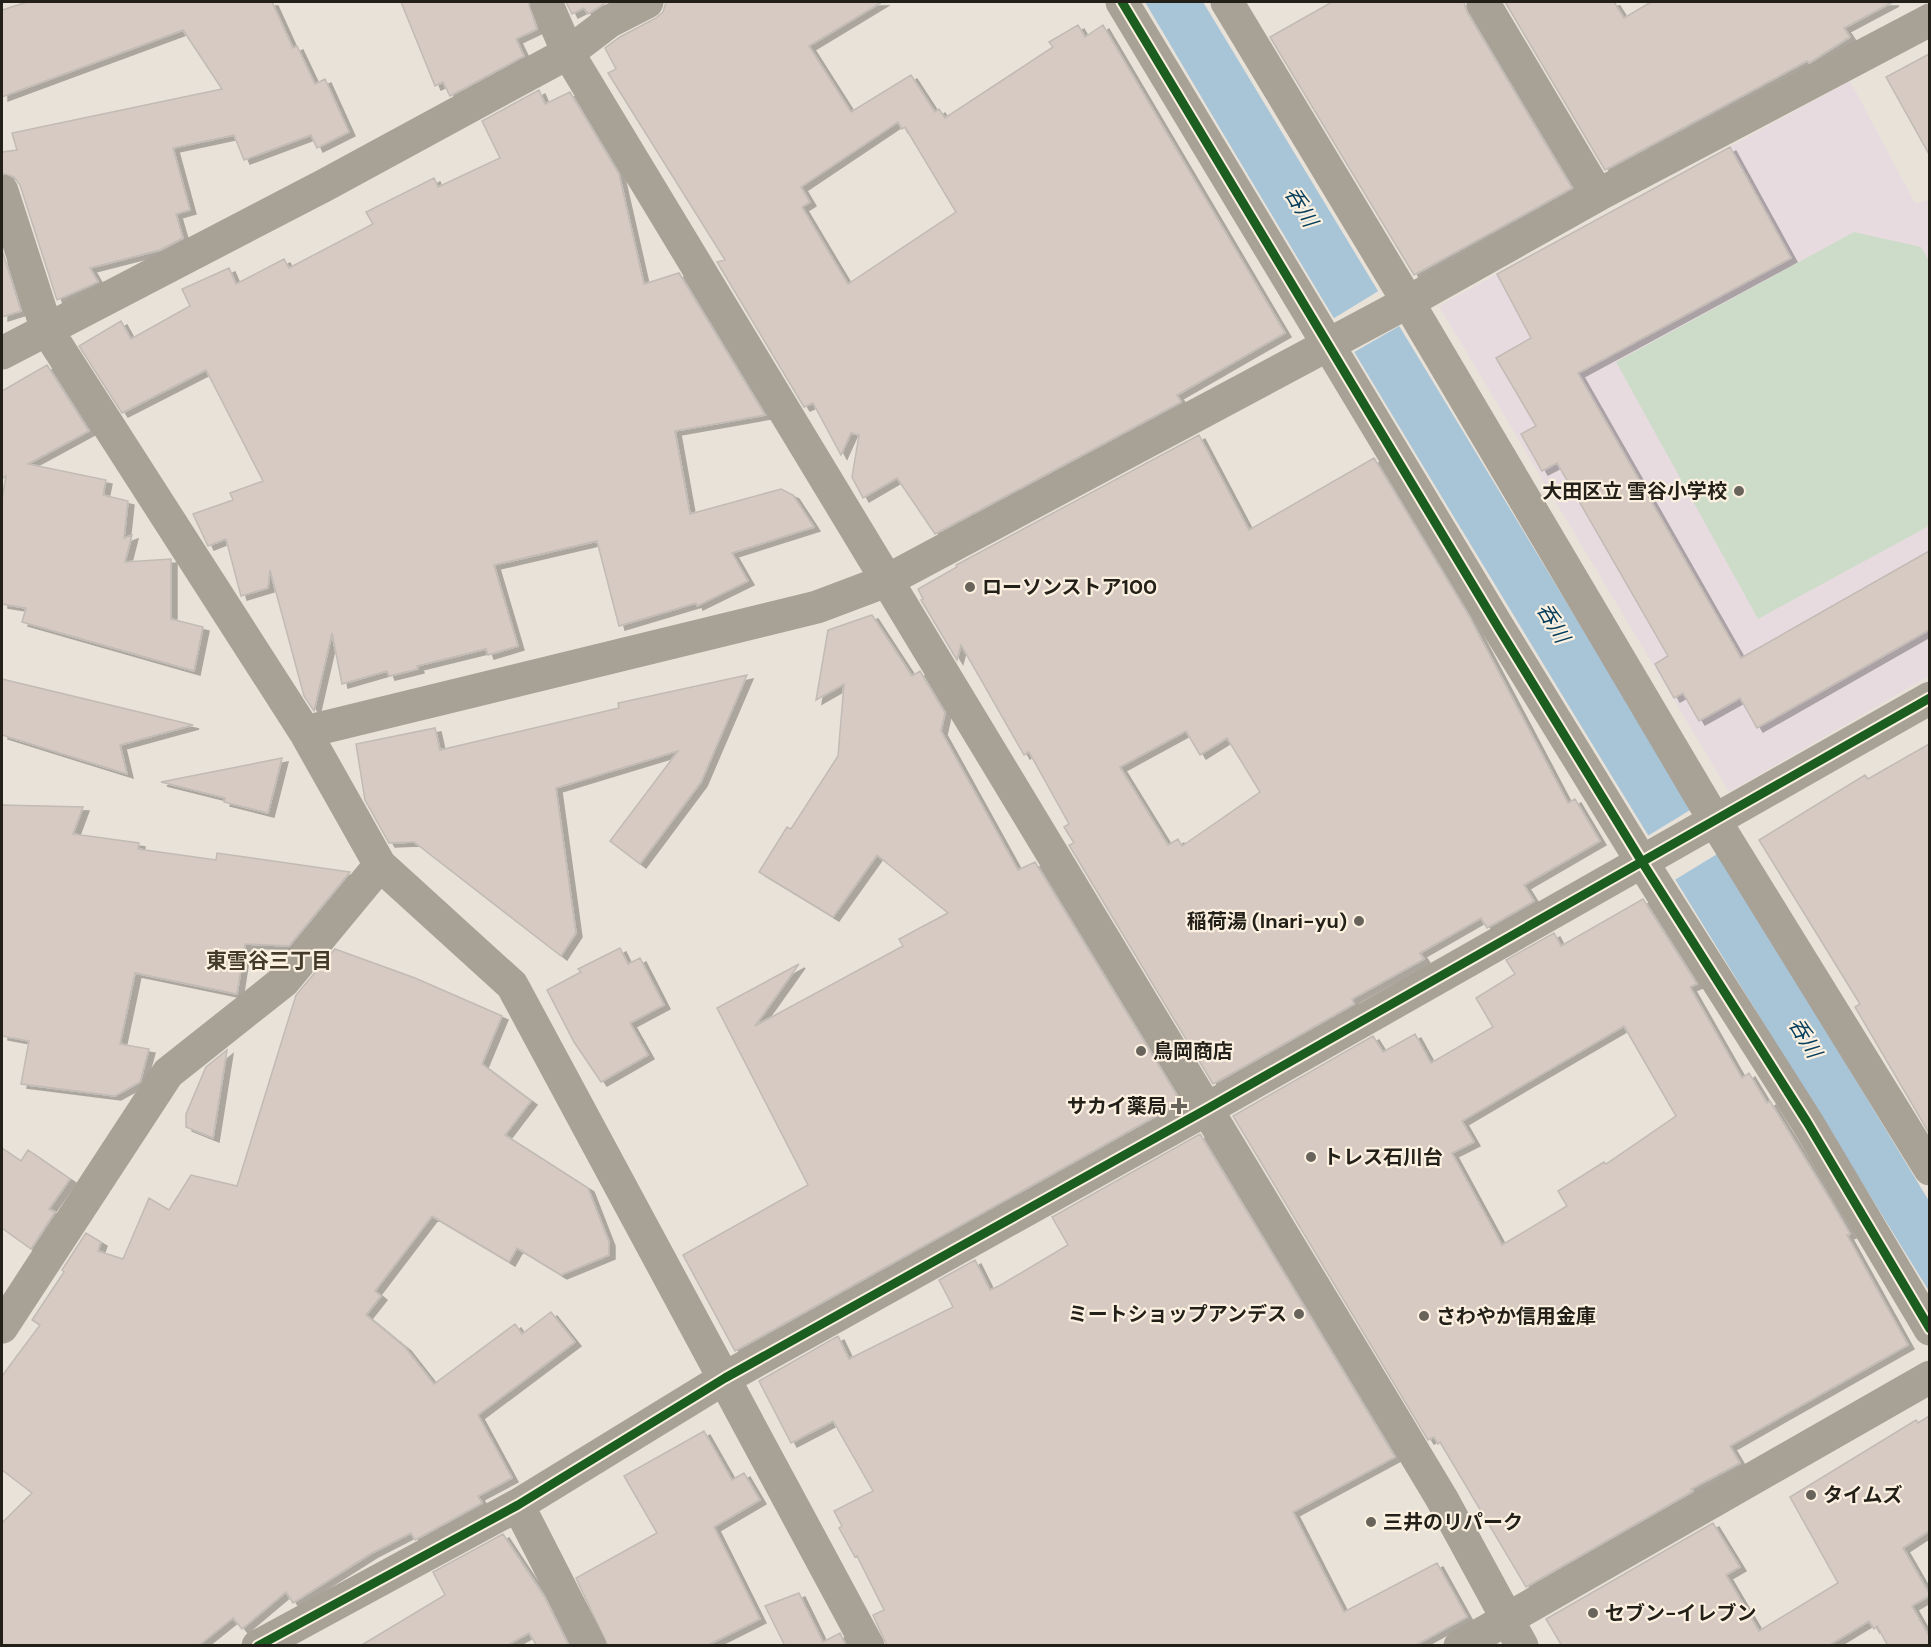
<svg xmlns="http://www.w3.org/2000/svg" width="1931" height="1647" font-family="'DM Sans','Noto Sans JP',sans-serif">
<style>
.education{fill:#e7dbe0}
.green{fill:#cddcc8}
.water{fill:#a8c4d7}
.pier{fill:#e8e2d8}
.building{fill:#d7cac3;stroke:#c2bbb5;stroke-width:1.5;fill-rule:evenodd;filter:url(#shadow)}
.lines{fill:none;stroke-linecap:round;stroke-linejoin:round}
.street{stroke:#a8a196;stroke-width:33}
.cycleway-casing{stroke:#fcf1e0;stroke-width:13}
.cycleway{stroke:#1b5e20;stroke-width:9}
.poi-dot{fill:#68645c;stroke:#fcf1e0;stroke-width:2}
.labels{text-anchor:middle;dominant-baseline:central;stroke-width:4.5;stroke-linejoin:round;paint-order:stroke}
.poi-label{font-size:20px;font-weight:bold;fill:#232019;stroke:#fcf1e0;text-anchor:start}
.water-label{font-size:21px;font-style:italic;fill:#09405e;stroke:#fcf1e0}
.neighbourhood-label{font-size:21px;font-weight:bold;fill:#433a2c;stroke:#fcf1e0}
</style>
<defs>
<filter id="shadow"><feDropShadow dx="6" dy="4" stdDeviation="0" flood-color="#0004"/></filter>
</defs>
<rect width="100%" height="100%" fill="#e8e2d8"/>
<path class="education" d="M1850,81l65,122 14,-3v476l-200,116 -290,-486z"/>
<path class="green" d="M1854,232l67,15 8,14v265l-171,93 -142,-257z"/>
<path class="water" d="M1145,2h58l726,1199v90c-265,-428 -528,-857 -784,-1289z"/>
<path class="pier" d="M1380,290l21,35 -50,29 -20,-34z
M1695,807l27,44 -49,30 -27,-44z"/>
<path class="building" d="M27,2h245l21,46 4,-2 18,38 10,-5 24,53 -32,16 -6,-13 -67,25 -10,-25 -61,13 17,62 -14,4 7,24 -23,12 -70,18 8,14 -41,18 -37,-115 -6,-8 -12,-4v-21l15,-2 -5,-17 210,-44 -39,-59 -181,67v-87z
M401,2h127l9,27 -21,10 8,17 -74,40 -7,-14 -8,4z
M566,2h41l-19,12 -4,-6 -12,6z
M666,2h216l-73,44 42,66 60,-37 24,37 4,-3 6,9 108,-71 -4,-5 29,-17 7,12 18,-12 182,308 -108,62 4,7 -246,132 -38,-56 -34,20 -11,-21 7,-42 -8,-2 -10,22 -28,-52 -9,4 -87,-145 8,-2 -117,-187 8,-4 -11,-21 15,-11 36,-19 7,-6zM898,122l4,7 3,-2 51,85 -108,72 -46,-77 8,-5 -9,-15z
M1332,2h132l3,10 105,176 -158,87 -144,-238z
M1505,2h109l10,16 27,-16h242l-49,26 6,9 -41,26 -2,-2 -202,109z
M1929,54v100l-43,-77z
M539,90l6,14 25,-12 49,82 25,110 35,-11 86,142 -90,16 15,83 91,-25 12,6 21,32 -82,26 16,28 -51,25 -1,-3 -77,23 -22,-85 -103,24 24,81 -30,9 -2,-6 -69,17 1,3 -29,7 -2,-5 -45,13 -10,-51 -18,78 -10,-15 -34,-126 -2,18 -27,8 -15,-57 -18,7 -15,-32 40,-14 -3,-7 33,-12 -57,-111 -84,43 -43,-67 42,-25 10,18 59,-33 -8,-17 47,-21 7,16 48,-25 5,9 84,-44 -7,-12 68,-34 4,9 62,-29 -18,-37z
M1730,147l61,111 -213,115 163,285 188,-107v79l-172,98 -17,-30 -41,23 -16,-28 -9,5 -19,-34 13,-8 -111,-193 -15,8 -21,-37 15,-8 -40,-68 35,-20 -34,-64z
M2,250l19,61 -19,6z
M47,365l42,66 -61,33 78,16 -3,15 25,6 -4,37 8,-3 -7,27 46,-3v60l32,8 -9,44 -172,-49 4,-14 -24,-4v-105l4,-23 -4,3v-88z
M1199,435l50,95 125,-72 95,158 99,187 7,-4 25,42 -76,44 10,16 -47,27 -6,-10 -61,35 4,6 -72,40 2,5 -141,80 -144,-239 5,-2 -10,-16 5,-3 -40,-72 -5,3 -63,-110 -4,15 -36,-60 2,-1 -5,-10 39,-22 -1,-2zM1186,731l14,24 27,-17 33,54 -78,54 -4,-7 -10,6 -48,-78z
M872,615l40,61 8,-5 25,42 -4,18 77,139 17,-8 146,240 -446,249 -52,-96 125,-70 -91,-177 82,-44 -44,62 148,-80 -4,-7 49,-26 -71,-58 -44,62 -74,-45 28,-45 4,2 47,-73 6,-72 -28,16 12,-70z
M747,675l-46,107 -61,82 -30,-23 68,-90 -122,37 20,145 -15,23 -147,-114 -25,1 -24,-43 -9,-56 79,-16 5,22 179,-42 -1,-5z
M2,679l191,46 -73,20 7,29 -125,-39z
M1929,744v389l-74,-126 5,-3 -101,-164 106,-65 3,4z
M282,758l-14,55 -44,-11 1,-4 -64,-16z
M2,805l81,2 -10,27 66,9 -1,6 78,11 1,-7 133,19 -61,74 -44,-2 -8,50 -102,-21 -15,71 29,5 -9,33 -25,14 -94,-12 8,-43 -27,-5z
M1643,899l54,85 -7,3 52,91 7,-5 18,30 3,-2 61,100 19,33 -3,1 61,110 -178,101 10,17 -49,26 2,2 -167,96 -86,-145 -2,2 -4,-7 -6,3 -195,-324 140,-80 10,16 32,-18 16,29 62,-36 -17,-29 39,-24 -9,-14 48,-27 7,13zM1624,1026l52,90 -70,48 -2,-2 -46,29 9,15 -65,39 -50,-92 22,-11 -12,-21z
M620,948l8,16 12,-6 24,47 -34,18 18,32 -47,27 -27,-40 -27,-52 34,-18 -3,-3z
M335,949l80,29 87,38 -20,48 49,37 -26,34 83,53 21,54v13l-48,20 -44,-27 -8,14 -77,-46 -57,75 6,5 -15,19 39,32 29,37 81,-60 7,10 29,-22 24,30 -97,73 34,63 -34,18 4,7 -67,37 -4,-7 -39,20 -79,50 -7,-11 -44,37 -9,-11 -35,28h-196v-123l30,-30 -30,-23v-94l38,-51 -8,-5 32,-48 -2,-2 24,-37 15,9 -3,9 25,8 26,-61 20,12 22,-35 46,11 59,-191z
M227,1050l-14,88 -27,-11v-13l20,-47z
M1200,1134l195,323 -102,55 51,100 93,-49 30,54 -53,29h-527l-14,-31 11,-5 -27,-54 -2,1 -16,-29 3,-2 -8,-15 39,-20 -40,-70 -42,22 -32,-62 79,-45 11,23 104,-52 -14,-27 36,-20 15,30 9,-4 69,-41 -16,-28z
M2,1148l19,13 7,-11 42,29 -21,30 6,3 -24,37 -29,-21z
M1929,1416v115l-26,17 26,45v3l-17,10 17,30v10h-41l-11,-20 -3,3 -5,-8 -41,25h-266l-16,-27 167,-96 27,44 -14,8 33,56 79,-48 -48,-86 126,-77 2,3z
M704,1431l28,49 12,-7 16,27 -46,27 46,92 -54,27h-98l-32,-68 81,-45 -33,-57z
M503,1534l41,62 25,50h-32l-8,-13 -23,13h-146l85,-51 -12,-23z
M799,1593l24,49 17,-9 6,13h-61l-20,-40z"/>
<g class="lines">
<path class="street" d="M546,2l22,51 817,1351 57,95 80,147
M1122,2l376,625 144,235 165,260 123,207
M1227,2l181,300 307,519 215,348
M1483,2l115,193
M2,191l45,139 258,402 75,133 132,120 356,661
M2,353l323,-168 243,-132 42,-32 37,-19
M305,732l512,-125 69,-26 522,-279 190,-107 332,-175
M2,1327l166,-254 116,-92 96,-116
M518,1505l72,141
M258,1646l260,-141 207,-127 482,-269 723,-411
M1460,1646l470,-269"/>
<g class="cycleway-casing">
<path id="cycleway" d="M1122,2l376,625 144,235 165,260 123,207
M258,1646l260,-141 207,-127 482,-269 723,-411"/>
</g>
<use href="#cycleway" class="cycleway"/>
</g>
<g class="poi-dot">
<circle cx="1739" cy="491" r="6"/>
<circle cx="970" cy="587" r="6"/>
<circle cx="1359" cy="921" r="6"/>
<circle cx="1141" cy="1051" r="6"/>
<path d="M1176 1097h6v6h6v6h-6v6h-6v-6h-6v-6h6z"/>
<circle cx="1311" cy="1157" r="6"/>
<circle cx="1299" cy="1314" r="6"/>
<circle cx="1424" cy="1316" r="6"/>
<circle cx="1811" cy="1495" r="6"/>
<circle cx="1371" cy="1522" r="6"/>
<circle cx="1593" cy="1613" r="6"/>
</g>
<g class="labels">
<g class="poi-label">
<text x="1727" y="491" text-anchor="end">大田区立 雪谷小学校</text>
<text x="982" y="587">ローソンストア100</text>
<text x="1347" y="921" text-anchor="end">稲荷湯 (Inari-yu)</text>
<text x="1153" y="1051">鳥岡商店</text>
<text x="1167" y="1106" text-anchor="end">サカイ薬局</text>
<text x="1323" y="1157">トレス石川台</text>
<text x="1287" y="1314" text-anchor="end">ミートショップアンデス</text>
<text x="1436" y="1316">さわやか信用金庫</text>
<text x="1823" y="1495">タイムズ</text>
<text x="1383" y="1522">三井のリパーク</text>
<text x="1605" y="1613">セブン-イレブン</text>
</g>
<g class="water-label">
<text transform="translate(1301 207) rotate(59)">呑川</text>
<text transform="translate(1553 623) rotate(59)">呑川</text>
<text transform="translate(1805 1038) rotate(59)">呑川</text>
</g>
<g class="neighbourhood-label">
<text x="269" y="961">東雪谷三丁目</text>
</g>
</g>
<rect width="1931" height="1647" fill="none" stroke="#232019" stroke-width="6"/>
</svg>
